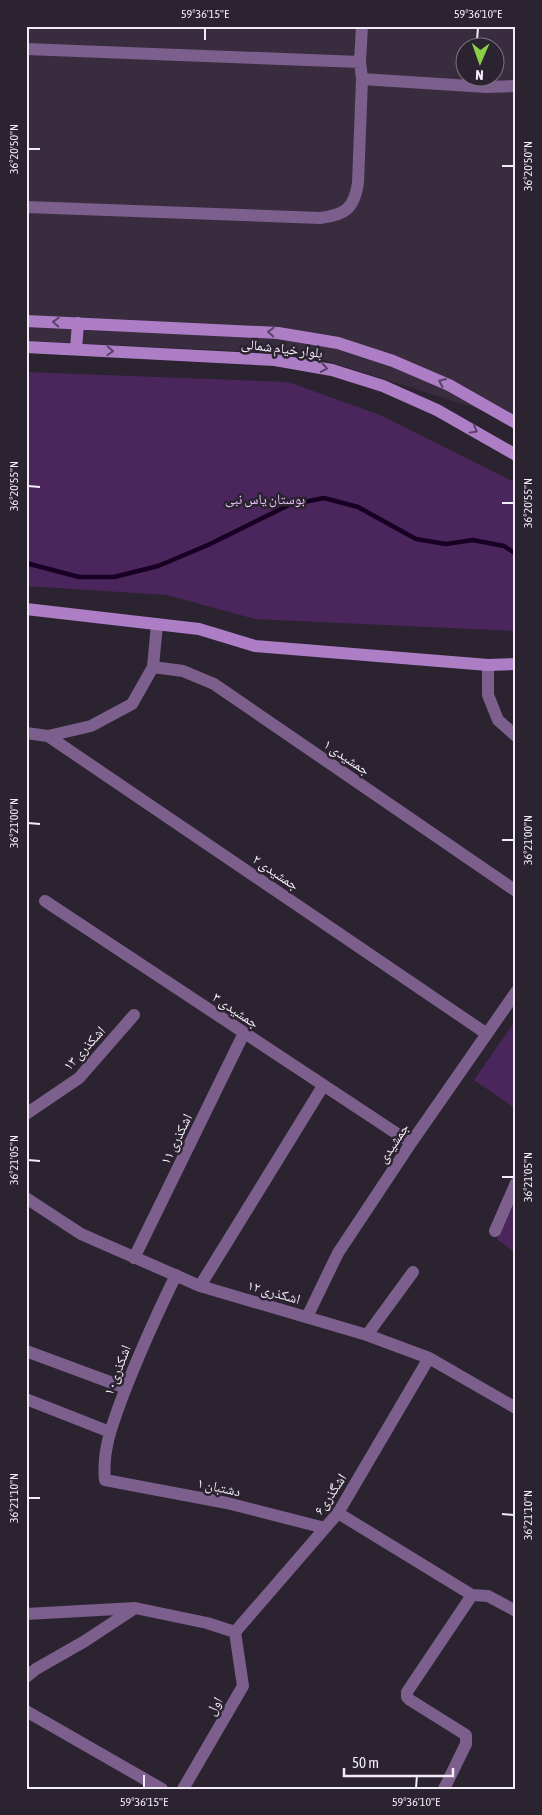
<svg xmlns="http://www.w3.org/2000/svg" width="542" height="1815" font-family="'Asap Condensed','Noto Naskh Arabic',sans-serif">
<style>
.built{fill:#382c3e;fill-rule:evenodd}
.green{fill:#4b265d}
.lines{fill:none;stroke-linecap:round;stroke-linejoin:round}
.stream{stroke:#180025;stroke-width:4.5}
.street{stroke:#7c5f8c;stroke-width:12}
.secondary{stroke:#ad7ec6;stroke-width:12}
.oneway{stroke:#584364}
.ticks{fill:none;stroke:#f2ecf6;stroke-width:2}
.labels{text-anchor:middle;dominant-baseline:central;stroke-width:5;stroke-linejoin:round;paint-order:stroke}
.street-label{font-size:14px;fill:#f2ecf6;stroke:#2b2330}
.park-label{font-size:14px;fill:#e7c3fb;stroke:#2b2330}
.neatline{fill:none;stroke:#f2ecf6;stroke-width:2}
.ticks-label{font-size:12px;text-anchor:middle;fill:#f2ecf6}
</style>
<rect width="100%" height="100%" fill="#2b2330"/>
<path class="built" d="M26,26h490v395l-211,-67 -279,-13zM464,48h30v30h-30z"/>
<path class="green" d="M26,372l262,10 92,33 136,68v148l-261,-12 -88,-24 -141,-9z
M516,1020v89l-42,-29z
M516,1200v52l-1,1 -18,-14z"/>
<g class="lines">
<path class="stream" d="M26,563l53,14h35l44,-11 50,-21 81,-40 35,-7 34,9 58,32 30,5 27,-4 31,6 12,8"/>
<path class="street" d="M26,49l334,13
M362,79l124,8 30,-1
M26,207l294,11c25,-3 34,-9 38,-35l4,-104 -2,-17 2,-36
M488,665v30l10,25 18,16
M153,667l30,4 31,13 302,207
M26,733l22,3 43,-10 41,-22 21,-37 4,-43
M48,736l439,298
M45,901l366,242
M26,1114l53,-36 55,-63
M26,1198l55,36 119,52 167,49 62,23 87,50
M495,1231l21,-48
M134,1258l110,-225
M176,1275c-20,41 -38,81 -54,123 -10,27 -20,53 -17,82l122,23 98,25
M200,1286l123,-200
M307,1317l31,-64 73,-110 105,-151
M367,1335l46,-63
M26,1351l100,37
M26,1399l84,33
M338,1513l134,82 16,1 28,15
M26,1614l109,-6 72,15 28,9
M235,1632l103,-119 91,-155
M26,1677l10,-8 49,-28 50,-33
M26,1711l136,78
M183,1789l60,-103 -8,-54
M444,1789l22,-45v-9l-56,-35 -3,-3v-5l65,-97"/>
<path class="secondary" d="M26,321l252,12 60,10 55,18 56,24 67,38
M26,347l249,13 57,10 51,16 54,24 79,45
M76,349l2,-26
M26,609l173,20 56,17 233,19 28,-1"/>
</g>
<defs><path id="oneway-chevron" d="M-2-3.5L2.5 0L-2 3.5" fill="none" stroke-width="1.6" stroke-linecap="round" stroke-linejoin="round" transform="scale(1.25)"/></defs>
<g class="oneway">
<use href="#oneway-chevron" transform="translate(56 322) rotate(-177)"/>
<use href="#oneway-chevron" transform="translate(271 332) rotate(-177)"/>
<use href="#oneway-chevron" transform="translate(110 351) rotate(3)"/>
<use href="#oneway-chevron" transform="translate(324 368) rotate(10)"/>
<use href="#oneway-chevron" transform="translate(442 382) rotate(-156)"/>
<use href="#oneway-chevron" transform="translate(474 430) rotate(29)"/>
</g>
<path class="ticks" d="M205,40v-12M477,40l1,-12M28,149h12M502,166h12M28,486l12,1M502,503h12M28,823l12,1M502,840h12M28,1160l12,1M502,1177h12M28,1498h12M502,1514l12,1M144,1788v-13M416,1788l1,-13"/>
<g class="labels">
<g class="street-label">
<text transform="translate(282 348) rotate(7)">بلوار خیام شمالی</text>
<text transform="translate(347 757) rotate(34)">جمشیدی ۱</text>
<text transform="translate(276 872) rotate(34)">جمشیدی ۲</text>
<text transform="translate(236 1010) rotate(34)">جمشیدی ۳</text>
<text transform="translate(84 1048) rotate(-47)">اشکذری ۱۳</text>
<text transform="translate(176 1139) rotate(-64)">اشکذری ۱۱</text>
<text transform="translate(393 1143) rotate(-56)">جمشیدی</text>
<text transform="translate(274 1292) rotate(16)">اشکذری ۱۲</text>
<text transform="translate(117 1370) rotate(-69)">اشکذری۱۰</text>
<text transform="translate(219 1487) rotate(12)">دشتبان ۱</text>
<text transform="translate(330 1494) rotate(-56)">اشگذری۶</text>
<text transform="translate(214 1706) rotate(-60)">اول</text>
</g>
<g class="park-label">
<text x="265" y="499">بوستان یاس نبی</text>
</g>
</g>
<rect width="542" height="1815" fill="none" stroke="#2b2330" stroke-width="55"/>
<g transform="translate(480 62) rotate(182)"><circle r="24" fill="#2b2330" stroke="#7b737f"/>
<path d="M0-4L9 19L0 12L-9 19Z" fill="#8ace47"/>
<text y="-8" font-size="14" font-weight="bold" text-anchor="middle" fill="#f2ecf6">N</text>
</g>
<path d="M344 1768v8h109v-8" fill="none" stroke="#f2ecf6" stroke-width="2.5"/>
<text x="352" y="1768" font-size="15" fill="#f2ecf6" stroke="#2b2330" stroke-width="4" paint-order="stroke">50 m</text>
<rect x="28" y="28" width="486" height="1760" class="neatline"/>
<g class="ticks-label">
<text x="205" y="18">59°36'15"E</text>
<text x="478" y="18">59°36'10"E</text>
<text transform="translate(14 149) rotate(-90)" y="4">36°20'50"N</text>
<text transform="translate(528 166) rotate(-90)" y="4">36°20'50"N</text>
<text transform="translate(14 486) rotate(-90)" y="4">36°20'55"N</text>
<text transform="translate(528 503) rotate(-90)" y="4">36°20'55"N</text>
<text transform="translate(14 823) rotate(-90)" y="4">36°21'00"N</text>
<text transform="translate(528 840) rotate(-90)" y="4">36°21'00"N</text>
<text transform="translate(14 1160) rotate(-90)" y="4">36°21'05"N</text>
<text transform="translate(528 1177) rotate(-90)" y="4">36°21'05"N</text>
<text transform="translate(14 1498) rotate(-90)" y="4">36°21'10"N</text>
<text transform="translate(528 1515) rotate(-90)" y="4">36°21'10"N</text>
<text x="144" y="1806">59°36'15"E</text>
<text x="416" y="1806">59°36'10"E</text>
</g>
</svg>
